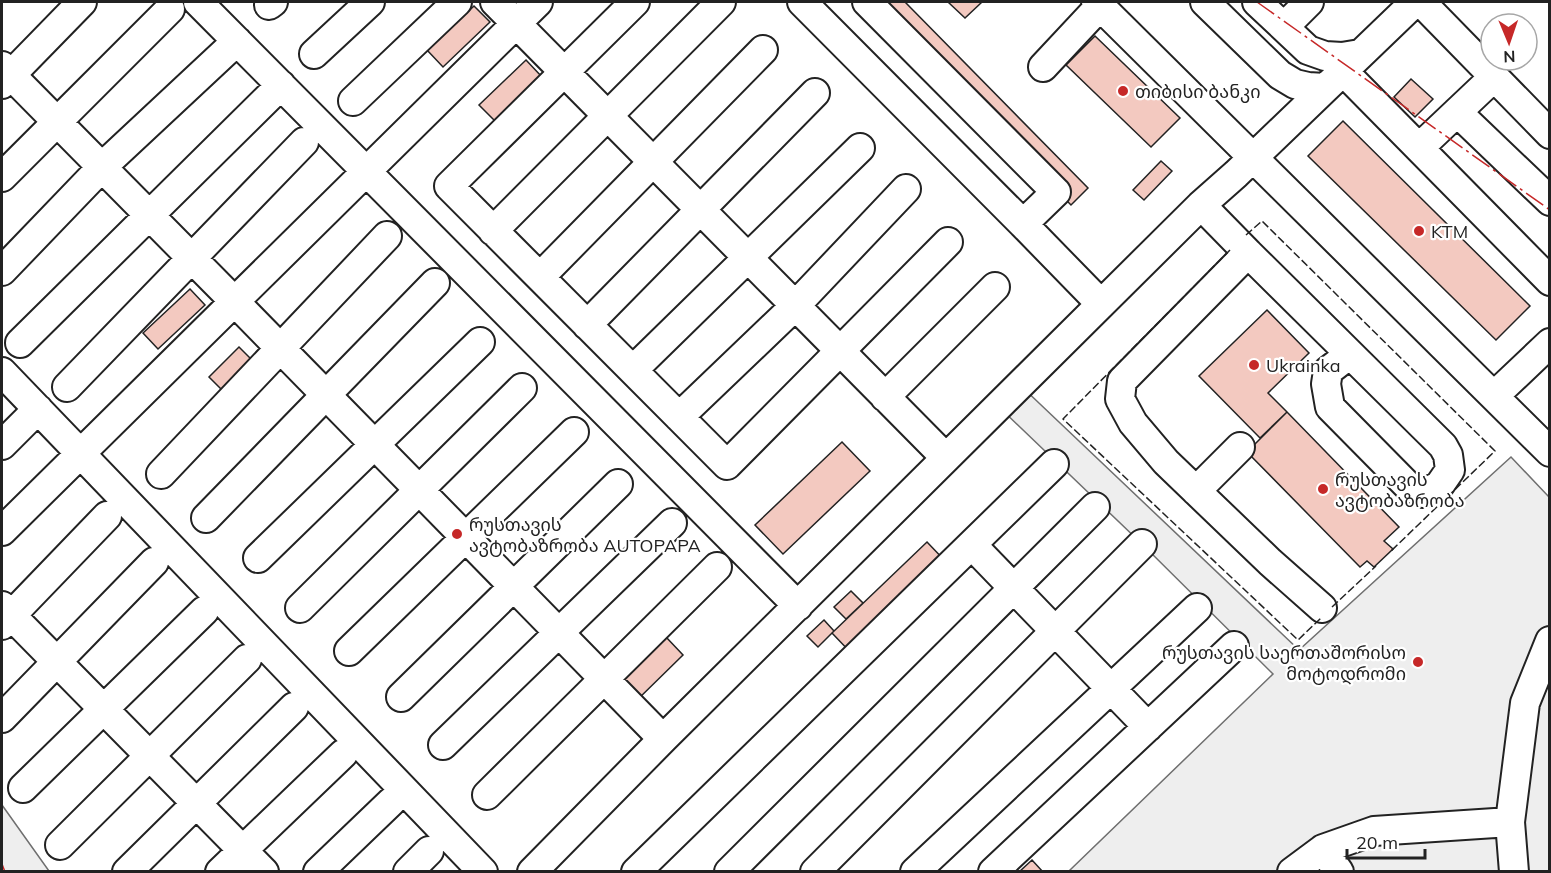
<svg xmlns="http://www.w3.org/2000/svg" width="1551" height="873" font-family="Mulish,'Noto Sans Georgian',sans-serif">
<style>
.green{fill:#eee;stroke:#6f6f6f;stroke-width:1.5}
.building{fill:#f3c9c0;stroke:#222;stroke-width:1.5}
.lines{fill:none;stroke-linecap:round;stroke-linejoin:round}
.minor-casing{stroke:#222;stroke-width:32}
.minor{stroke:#fff;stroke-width:28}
.fence{stroke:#222;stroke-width:1.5;stroke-dasharray:8 3;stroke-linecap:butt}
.power{stroke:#c62828;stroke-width:1.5;stroke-dasharray:21 4.5 3 4.5;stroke-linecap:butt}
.poi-dot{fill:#c62828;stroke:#fff;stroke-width:2}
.labels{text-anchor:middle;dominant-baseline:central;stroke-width:4.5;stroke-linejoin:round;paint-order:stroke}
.poi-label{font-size:18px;fill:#222;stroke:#fff;text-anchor:start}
</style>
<rect width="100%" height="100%" fill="#fff"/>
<path class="green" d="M1020,385l279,265 212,-193 38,40v374h-480l204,-197 -131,-130 -144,-138z
M2,805l47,66h-47z"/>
<path class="building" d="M871,2h34l183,186 -17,17z
M948,2h34l-17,16z
M474,6l16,16 -47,45 -16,-17z
M1095,36l85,82 -29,29 -85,-82z
M526,60l16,17 -47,44 -16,-16z
M1411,79l22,20 -18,18 -21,-20z
M1343,121l187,185 -34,34 -188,-184z
M1161,161l11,10 -28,29 -11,-10z
M190,289l15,16 -47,44 -15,-16z
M1267,310l42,43 -41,40 19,19 -27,26 -61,-62z
M239,347l20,20 -30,30 -20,-20z
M1287,412l112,115 -15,14 9,8 -19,18 -7,-6 -7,6 -113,-115z
M842,442l28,29 -87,83 -28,-29z
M927,542l21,22 -95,91 -21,-22z
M851,591l12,12 -17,16 -12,-12z
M824,620l10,11 -16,16 -11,-11z
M666,637l17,18 -50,49 -18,-17z
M1032,860l11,12h-24z"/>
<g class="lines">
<g class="minor-casing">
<path id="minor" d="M198,2l600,604
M495,2l451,456
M635,2l-186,184 278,279 221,-223
M802,2l221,222 33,-32 -189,-190
M1096,2l454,450
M1205,2l75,73 15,9 13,3 17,1
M1257,2l51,48 17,6 17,1 18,-3
M1421,2l129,132
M269,5l4,-3
M1284,27l25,-25
M314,54l56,-52
M2,66l232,235 429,438
M1043,67l57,-61
M1343,71l207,210
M2,84l80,-82
M353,101l104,-99
M1457,112l93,89
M1419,148l75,-71
M2,177l168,-168
M1201,205l47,48 -126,128 -2,18 13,24 33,39 104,100 52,46
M1023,224l78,80
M493,231l228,-229
M1248,253l195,193 5,9 2,15 -11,16 -16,7 -15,-7 -78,-79 -4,-23 2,-13 22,-17
M2,271l100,-104 135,-126
M540,277l223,-227
M587,325l228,-232
M20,343l261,-258
M633,370l227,-222
M2,372l481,500
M67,387l237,-245
M1494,396l56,-53
M885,397l110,-110
M679,417l116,-111 111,-117
M2,445l36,-36
M161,474l226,-238
M1196,491l44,-44
M206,518l229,-235
M2,531l536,-529
M972,545l176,182
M258,558l222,-216
M2,606l262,266
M300,608l222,-220
M2,625l105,-109
M349,651l225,-219
M401,697l217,-213
M2,718l152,-156
M443,745l229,-222
M23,788l181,-177
M487,795l230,-228
M60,845l187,-186
M1323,849l16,23
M127,872l167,-165
M220,872l123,-118
M318,872l73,-70
M408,872l21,-21
M532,872l131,-133 538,-534 35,-31 179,-172
M636,872l418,-408
M729,872l366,-365
M815,872l327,-328
M915,872l282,-264
M993,872l241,-226
M1292,872l31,-23 51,-18 136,-9
M1514,872l-4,-50 15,-119 25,-62"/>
</g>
<use href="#minor" class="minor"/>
<path class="fence" d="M1246,235l16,-14 233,230 -104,100
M1230,250l-167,169 235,221 24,-23
M1332,607l44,-41"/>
<path class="power" d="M1257,2l293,208
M2,864l3,8"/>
</g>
<g class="poi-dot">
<circle cx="1123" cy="91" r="6"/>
<circle cx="1419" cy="231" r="6"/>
<circle cx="1254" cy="365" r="6"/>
<circle cx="1323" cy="489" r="6"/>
<circle cx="457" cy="534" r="6"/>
<circle cx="1418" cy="662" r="6"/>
</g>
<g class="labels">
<g class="poi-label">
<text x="1135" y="91">თიბისი ბანკი</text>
<text x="1431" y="231">KTM</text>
<text x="1266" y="365">Ukrainka</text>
<text x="1335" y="479">რუსთავის<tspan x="1335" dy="21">ავტობაზრობა</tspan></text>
<text x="469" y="524">რუსთავის<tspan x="469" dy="21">ავტობაზრობა AUTOPAPA</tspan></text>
<text x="1406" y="652" text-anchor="end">რუსთავის საერთაშორისო<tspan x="1406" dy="21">მოტოდრომი</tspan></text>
</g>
</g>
<rect width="1551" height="873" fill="none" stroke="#222222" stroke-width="6"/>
<g transform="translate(1509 42) rotate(178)"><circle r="28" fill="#ffffff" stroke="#a7a7a7" stroke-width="1.5"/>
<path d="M0-4.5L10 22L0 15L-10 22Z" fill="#c62828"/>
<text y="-9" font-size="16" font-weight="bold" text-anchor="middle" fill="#222222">N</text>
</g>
<path d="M1347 849v9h78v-9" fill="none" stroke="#222222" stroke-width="3"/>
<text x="1356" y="849" font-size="18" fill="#222222" stroke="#ffffff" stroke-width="4.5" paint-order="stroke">20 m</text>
</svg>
